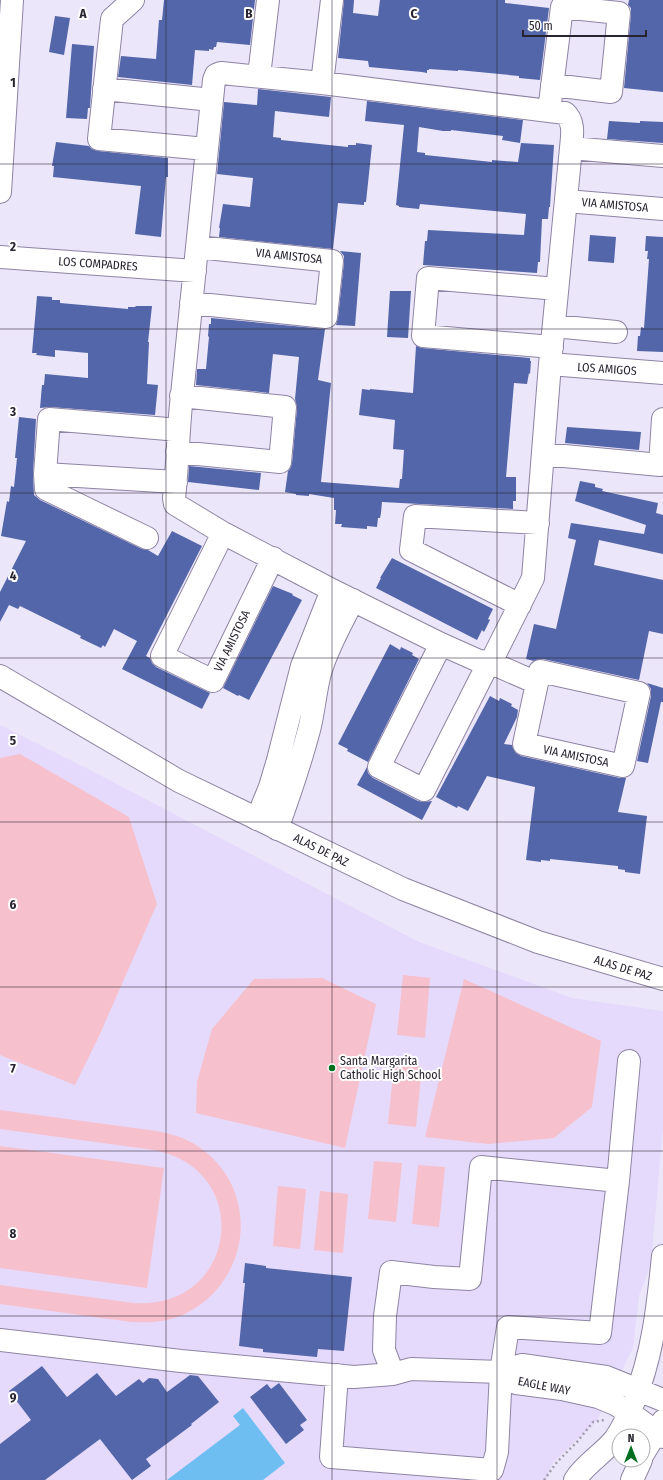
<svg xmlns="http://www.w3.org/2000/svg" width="663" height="1480" font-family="'Fira Sans Condensed',sans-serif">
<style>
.built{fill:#e5dafb}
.green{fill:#f7c0cd}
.water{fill:#6fbef2}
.building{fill:#5266a9}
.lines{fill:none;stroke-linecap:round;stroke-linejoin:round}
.minor-casing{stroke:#8e84a3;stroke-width:24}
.major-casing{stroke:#8e84a3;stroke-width:24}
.path{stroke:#a29dae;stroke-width:2.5;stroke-dasharray:2 3;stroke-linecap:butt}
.minor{stroke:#fff;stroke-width:22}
.major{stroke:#fff;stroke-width:22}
.grid{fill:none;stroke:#282330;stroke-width:1;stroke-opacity:0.55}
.poi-dot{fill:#006e1f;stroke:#fff;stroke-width:1.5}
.labels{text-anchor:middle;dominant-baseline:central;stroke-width:4;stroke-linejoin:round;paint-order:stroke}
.street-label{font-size:12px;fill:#282330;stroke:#fff}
.poi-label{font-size:12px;fill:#282330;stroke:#fff;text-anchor:start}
.grid-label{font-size:13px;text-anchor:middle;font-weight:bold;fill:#282330;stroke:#fff;stroke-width:4;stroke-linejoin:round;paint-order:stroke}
</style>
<rect width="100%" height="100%" fill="#ece6fa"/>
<path class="built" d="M0,725l92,46 327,171 153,56 91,13v115l-12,138 -12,32 -6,52 -37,74 -43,40 -7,18h-546z"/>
<path class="green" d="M20,754l109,63 28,87 -57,130 -25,51 -75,-30v-297z
M403,975l27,3 -5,60 -28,-3z
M322,978l54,26 -31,144 -149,-35 1,-31 15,-53 42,-50z
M464,979l137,62 -9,66 -38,31 -66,6 -63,-7z
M394,1065l28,2 -6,60 -28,-3z
M0,1110l157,21c15,3 29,7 42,16 48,33 55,97 19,141 -14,17 -35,30 -57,33 -10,2 -20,1 -30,1l-131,-18v-19l134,18c103,7 122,-133 20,-153l-154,-21z
M0,1146l164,22 -17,120 -147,-20z
M374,1161l28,2 -6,59 -28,-3z
M418,1165l27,2 -6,60 -27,-3z
M278,1186l28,3 -6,60 -27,-3z
M320,1191l28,3 -5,59 -29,-3z"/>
<path class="water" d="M243,1408l42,55 -22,17h-96l73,-55 -7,-9z"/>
<path class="building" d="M164,0h91l-5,45 -33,-3 -1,5h-2l-1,3 -4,-1v2l-14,-1 -3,35 -74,-8 3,-21 35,3 3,-39h3z
M344,0h10l-1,13 25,3 2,-16h125v3l44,5 -9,72 -21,-2v-2l-61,-6v1l-29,-2v1h-2v3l-5,-1 -53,-5 -1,-6 -30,-3z
M629,0h34v92l-39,-4 7,-74v-6l-3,-3z
M55,16l15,2 -6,37 -15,-3z
M72,44l22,2 -4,62h-2l-1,11 -21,-1z
M258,89l73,8 -2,20 -54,-6 -2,26 8,1v2l67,7v-2h8v-2l16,2 -6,57h-2v3l-26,-2 -5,46 -114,-12 1,-9h-1l4,-24 27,3 3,-29 -36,-4 7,-72 33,3z
M367,101l156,19 -3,23 -18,-3 1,-4 -52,-6v1h-8l-24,-4 -2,25 8,1v2l67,7v-2l26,2 3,-19 33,2 -4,62h-1l-1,12h-6l-2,43h-2l-1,11 -114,-8 2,-24h2l1,-11 96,5 2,-21 -106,-10 -1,5 -20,-2v-1l-3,-1 8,-80 -39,-4z
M609,121l31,2v-2l23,1v21l-56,-4z
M56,142l33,4 3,3 6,2 70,7v19h-2l-5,60 -26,-3 6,-48 -88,-9 1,-11h-2z
M590,235l26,2 -2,26 -26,-2z
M646,236l17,1v115l-26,-1 1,-15h2l1,-9 3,1 5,-69h-2l1,-8h-3z
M340,251l21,2 -6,73 -19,-1 2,-7 6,-56v-6z
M390,291h21l-3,47 -21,-1z
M37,296l15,1v3h8v3l68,6v-2h7l1,-1h16l-4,36h1l-2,42 11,1 -3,30 -105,-8 -10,1 2,-23h2l1,-11 43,4v-25l-33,-3v7l-19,-2 1,-2h-5z
M211,318l114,11 -7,51 13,3 -10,99 78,6 1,-9h2l2,-29 -11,-1 2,-29 -36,-5 3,-26 8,1v-1l43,4 3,-47 6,2 108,10v3h1l-1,13 -1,-1 -2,11 -13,-1 -8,94h10v24h-3v8l-131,-7 -1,11 -1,5h-2l-1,9 -10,-1v3l-26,-2 1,-3h-7l1,-14h-2v-12l-25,-4v2l-13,-1v-1l-11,-2 3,-21 2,-2 2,-6 5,-55 -2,-9 4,-42 -26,-3 -4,39 -73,-8 1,-16h9l3,-32 -1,-1 1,-12h2z
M19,417l17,2 -3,56 1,20 6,5 102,49 6,1 10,6 14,-25 30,15 -56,110 4,2 2,5 4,4 54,26 -8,16 -80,-40 15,-28 -23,-12 -9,18 -2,-2 -2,3 -21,-10 1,-2 -61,-30 -2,3 -9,-4 -9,17v-30l26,-51 -25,-5 6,-35 2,1 2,-16 3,1 3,-29h-2z
M567,427l74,5 -2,18 -74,-7z
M189,466l72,7 -2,17 -71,-8z
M580,481l15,3v3l8,2 -1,2 56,12 -2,10 7,2v39l-64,-14 -5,25 69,15v54l-14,-3 -10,49 -96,-21 -9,2 -8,-2 8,-35 22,5 20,-89 -8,-2 3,-15 73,11 2,-9 -71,-24z
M392,558l101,51 -5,10 2,1 -6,12 -2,-2 -5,10 -101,-52 5,-10h-1z
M273,586l20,8 -1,1 10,5 -53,100 -10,-5 -1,1 -15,-8z
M390,644l10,6 1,-3 12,6 -1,2 7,4 -51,103 -21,-11 1,-2 -10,-5z
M647,683l16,5v14h-2l-13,61 -11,-2 14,-65v-7z
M490,696l9,5 1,-3 12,6 -1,2 7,4 -1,7 -13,27 8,1 4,8 5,3 99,22h6l-8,34 29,4 -7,58 -15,-2v-2l-7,-1v-3l-68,-7v2l-9,-1v2l-15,-2 9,-73 -48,-11 -19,35 -10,-5 -1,2 -21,-11z
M367,767l1,6 5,5 45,23 6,1 8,-1 -10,19 -65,-35z
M245,1263l21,3v2l86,9 -8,74 -26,-2 -1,8 -54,-5v-3l-24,-3 6,-63h-2z
M42,1366l25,31 30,-24 19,23 23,-17 4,4 6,-5 9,1 9,13 23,-17 8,1 21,26 -28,22 1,1 -46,34 5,7 -19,14 -32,-41 -55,41h-45v-36l31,-24 -22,-29z
M279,1383l28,37 -7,5 4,5 -18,14 -36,-47 17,-13 4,5z"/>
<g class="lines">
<g class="minor-casing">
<path id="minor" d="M133,0l-21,19 -13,120 107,10
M221,73l101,10 243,30c10,9 7,23 6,35l-21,216 -17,214 -40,80 -4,4 -10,-1 -38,-17 -109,-54 -109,-57 -48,-29 -1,-6c4,-35 4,-69 8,-103 10,-105 22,-210 32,-315l2,-5z
M259,76l9,-76
M322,83l10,-83
M104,89l108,11
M549,111l13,-104 57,6 -8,79 -59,-7
M571,148l92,8
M566,201l97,8
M0,257l195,14
M191,303l135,14 6,-56 -135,-14
M554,326l62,6
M552,347l-129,-11 5,-58 129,11
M550,364l113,9
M177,452l103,10 5,-55 -104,-11
M543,454l117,11 3,-46
M45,474l1,15 101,49
M176,482l-131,-8 4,-55 130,11
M223,533l-61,123 51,25 60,-123
M520,605l-109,-55 4,-34 123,7
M441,644l-62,123 45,23 65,-128 48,21 3,-12 99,22 -16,73 -99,-22 13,-61
M257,819l13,-32 8,-27 24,-94 30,-76
M277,829c12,-33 23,-65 32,-99 5,-19 6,-38 11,-57 7,-25 21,-49 33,-73
M618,1181l11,-120
M0,1340l181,21 173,16 39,-3 18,-5 90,3 21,-7 84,12 57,23
M501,1372l15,11 46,6 36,8 17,7 15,9 33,24
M337,1375l-6,82 161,13 5,-18 4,-80 7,-45 92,6 18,-152 -137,-14 -11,112 -36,-2 -43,-5 -6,44 -1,34 9,24
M643,1454l20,-33
M575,1480c10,-16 28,-26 40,-41 8,-11 14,-25 19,-38 19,-47 24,-95 29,-145
M632,1480l9,-20"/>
</g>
<g class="major-casing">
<path id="major" d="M0,192l12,-192
M0,676l179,105 224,108 135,53 125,37"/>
</g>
<path class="path" d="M544,1480l13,-18 20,-20 16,-20 11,-2"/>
<use href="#minor" class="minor"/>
<use href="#major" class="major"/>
</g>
<path class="grid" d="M166,0v1480M332,0v1480M497,0v1480M0,164h663M0,329h663M0,493h663M0,658h663M0,822h663M0,987h663M0,1151h663M0,1316h663"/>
<circle class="poi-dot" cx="332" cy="1068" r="4"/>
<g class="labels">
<g class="street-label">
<text transform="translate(615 205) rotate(5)">VIA AMISTOSA</text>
<text transform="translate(289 256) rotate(6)">VIA AMISTOSA</text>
<text transform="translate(98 264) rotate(4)">LOS COMPADRES</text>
<text transform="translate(607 369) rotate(4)">LOS AMIGOS</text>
<text transform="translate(232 641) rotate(-64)">VIA AMISTOSA</text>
<text transform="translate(576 756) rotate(12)">VIA AMISTOSA</text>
<text transform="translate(321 850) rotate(26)">ALAS DE PAZ</text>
<text transform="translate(623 968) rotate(17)">ALAS DE PAZ</text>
<text transform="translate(544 1386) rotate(11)">EAGLE WAY</text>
</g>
<g class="poi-label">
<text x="340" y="1061">Santa Margarita<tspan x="340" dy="14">Catholic High School</tspan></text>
</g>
</g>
<g class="grid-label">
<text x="83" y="18">A</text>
<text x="249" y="18">B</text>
<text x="414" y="18">C</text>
<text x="13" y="87">1</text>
<text x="13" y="251">2</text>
<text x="13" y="416">3</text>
<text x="13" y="580">4</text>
<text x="13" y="745">5</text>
<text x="13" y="909">6</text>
<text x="13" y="1073">7</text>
<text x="13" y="1238">8</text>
<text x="13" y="1402">9</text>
</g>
<g transform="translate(631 1448)"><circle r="19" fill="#ffffff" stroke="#a9a7ac"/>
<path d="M0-3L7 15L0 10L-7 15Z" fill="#006e1f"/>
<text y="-6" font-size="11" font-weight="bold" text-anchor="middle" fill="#282330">N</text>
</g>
<path d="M523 30v6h123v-6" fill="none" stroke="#282330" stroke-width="2"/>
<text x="529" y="30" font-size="12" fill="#282330" stroke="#ffffff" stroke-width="3" paint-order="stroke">50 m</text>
</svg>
